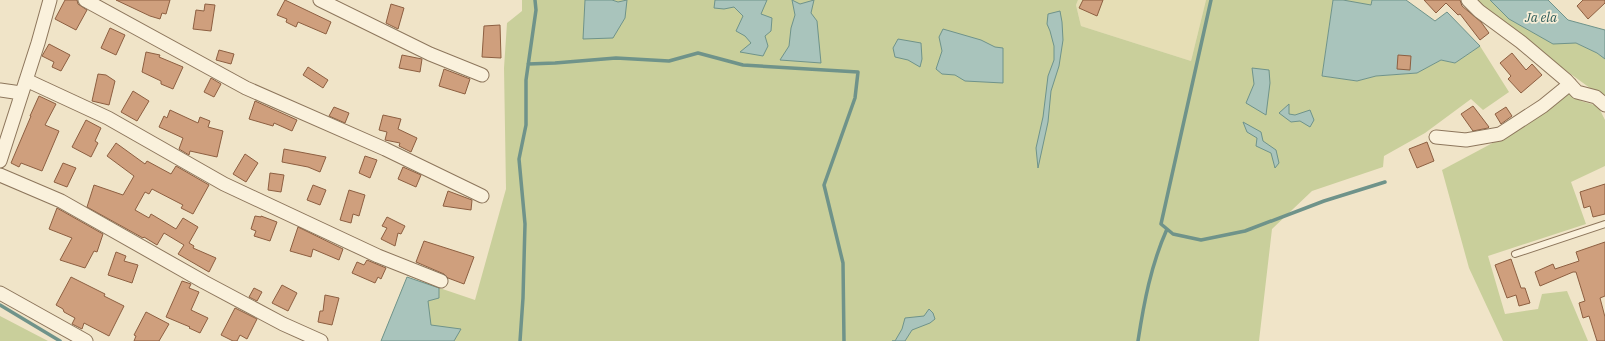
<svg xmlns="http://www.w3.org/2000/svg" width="1605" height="341" font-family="'IBM Plex Serif',serif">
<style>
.farmland{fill:#e6deb5}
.green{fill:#c9cf9b}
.water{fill:#a9c4bc;stroke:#6f938a}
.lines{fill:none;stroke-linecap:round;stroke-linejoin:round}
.stream{stroke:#6f938a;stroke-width:3.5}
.building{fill:#cf9f7d;stroke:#8d5f41}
.service-casing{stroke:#8d765c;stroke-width:8}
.minor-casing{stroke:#8d765c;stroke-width:15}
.service{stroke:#faf1dc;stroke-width:6}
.minor{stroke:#faf1dc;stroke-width:13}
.labels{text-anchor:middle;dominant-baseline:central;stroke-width:3.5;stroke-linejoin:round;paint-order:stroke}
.water-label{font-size:13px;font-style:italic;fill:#2f5d5a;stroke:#f7eed8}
</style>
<rect width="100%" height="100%" fill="#f0e4c8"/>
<path class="farmland" d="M1078,0h128l-15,61 -110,-35 -5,-21z"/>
<path class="green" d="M522,0h556l-2,5 5,21 110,35 15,-61h127l-11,76 35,5 19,-5 41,-3 24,-13 14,3 25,-17 29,46 -26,18 -12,-11 -46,34 -41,23 -1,11 -71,24 -40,38 -13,112h-878l26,-64 68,23 31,-111 -2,-121 3,-45 15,-12z
M1343,0h29l-1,6z
M1474,0h16l19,19 44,24h23l21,10 8,6v40l-63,-46z
M1568,91l13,10 17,5 7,14v46l-34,16 15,42 -98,32 17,58 33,-5 4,-15 25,-3 21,50h-85l-34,-73 -27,-98 60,-32 45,-27z
M0,316l48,25h-48z"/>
<path class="water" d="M585,0h27l6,2 9,-2 -2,18 -12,20 -30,1z
M715,0h52l-6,14 11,4 -1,13 -6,5 3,10 -5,10 -23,-4 11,-9 -6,-7 -9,-5 7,-15 -9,-9 -10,2 -10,-1z
M792,0l8,4 14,-4 -3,13 6,8 4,42 -41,-3 9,-14 2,-18 4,-13z
M1333,0h10l28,5 1,-5h34l29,21 12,-9 33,34 -25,17 -14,-3 -24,13 -41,3 -19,5 -35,-5z
M1490,0h58l20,20 37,10v29l-8,-6 -21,-10 -23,1 -44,-25z
M1060,11l2,11 1,18 -4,26 -8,25 -3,31 -10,46 -2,-20 7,-31 5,-41 6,-16v-14l-4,-15 -3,-7 1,-10z
M943,29l38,11 14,7 8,1v35l-38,-2 -10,-6 -13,-1 -6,-5 6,-18 -3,-14z
M898,39l23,4 1,16 -2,8 -12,-7 -13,-3 -2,-9z
M1252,68l17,2 1,13 -4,32 -20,-12 8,-19z
M1289,104v10l6,1 15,-5 4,10 -4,7 -10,-6 -9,1 -12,-9z
M1243,122l18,10 2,9 13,9 3,13 -4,5 -4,-15 -15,-7 1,-8 -10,-6z
M407,277l32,11v10l-11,3 3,24 30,4 -7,12h-73z
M929,309l4,4 2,6 -5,4 -18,7 -7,11h-13h3l7,-12 3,-11 19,-2z"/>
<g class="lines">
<path class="stream" d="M1211,0l-50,224 12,10 28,6 44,-9 79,-30 61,-19
M528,64l27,-1 61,-5 53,3 29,-8 45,12 115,7 -3,26 -31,87 19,78 1,78
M0,305l60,36
M520,341l3,-43 2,-74 -6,-65 7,-34v-45l10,-70 -1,-10
M1138,341c6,-39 13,-76 29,-112"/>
</g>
<path class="building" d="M65,0h12l1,4 9,6 -11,20 -21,-11z
M116,0h54l-4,14 -4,-1 -2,6 -10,-3z
M285,0l46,22 -5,12 -28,-12 -2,5 -10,-5 1,-3 -10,-4z
M1083,0h20l-6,16 -18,-8z
M1424,0h36l2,6 19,16 8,11 -9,7 -20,-26 -2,1 -12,-12 -10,10z
M1583,0h22v3l-17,16 -11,-13z
M205,4l10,1 -4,26 -18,-2 3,-19 8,1z
M391,4l13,4 -6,21 -12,-6z
M500,25l1,33 -19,-1 2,-31z
M110,28l15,7 -9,20 -15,-7z
M49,44l21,11 -9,16 -9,-4 2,-5 -12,-6z
M219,50l15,4 -3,10 -15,-4z
M146,52l14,3 -1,2 24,10 -10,22 -12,-5v-3l-19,-9z
M1512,53l14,17 6,-6 10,11 -21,18 -13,-14 3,-3 -11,-13z
M402,55l20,4 -2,13 -21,-4z
M1398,55l13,1 -1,14 -13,-1z
M308,67l20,13 -5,8 -20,-13z
M444,69l26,10 -5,15 -26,-8z
M98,74l8,1 9,6 -6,24 -17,-4z
M211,78l10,6 -7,13 -10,-5z
M133,91l16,10 -12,20 -16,-9z
M39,96l17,8 -11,21 14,6 -17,40 -21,-8 -2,4 -8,-4 20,-47h-1z
M255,101l42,19 -5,11 -18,-8 -1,3 -24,-7z
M1473,106l16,21 -1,1 -15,3 -12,-17z
M334,107l15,6 -4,10 -16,-7z
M1506,107l6,9 -11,8 -6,-10z
M170,110l28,13 2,-6 10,4 -2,6 15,4 -6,26 -27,-6 -1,4 -10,-6 4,-11 -24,-11 5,-11 3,2z
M383,115l18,4 -3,10 19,9 -6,14 -12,-6 1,-3 -15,-3 2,-8 -8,-2z
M86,120l15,8 -6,13 3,2 -7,14 -19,-10z
M1427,142l7,19 -17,7 -8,-19z
M116,143l29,21 2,-3 24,13 5,-8 33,19 -16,29 -12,-6 2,-3 -31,-16 -3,5 -4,-2 -10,18 14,8 2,-4 25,15 7,-11 15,9 -9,16 5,3 -1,2 23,10 -7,14 -31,-18 6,-9 -20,-12 -7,12 -13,-8 -1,1 -56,-31 7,-22 29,10 11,-19 -27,-20z
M284,149l42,8 -6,15 -12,-5 -26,-5z
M245,154l13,9 -12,19 -13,-8z
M365,156l12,4 -7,18 -11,-5z
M63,163l13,5 -9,19 -13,-5z
M403,167l18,8 -5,12 -18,-8z
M270,173l14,2 -3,17 -13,-2z
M1605,184v30l-12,3 -3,-11 -6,2 -4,-16z
M313,185l13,5 -6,15 -13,-5z
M349,190l16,5 -6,21 -6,-2 -2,9 -11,-3z
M448,191l24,9 -1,10 -28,-4z
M57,208l46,26 -6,18 -3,-1 -9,17 -25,-8 12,-22 -23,-9z
M255,216l6,1v-1l16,6 -7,19 -16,-5 2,-5 -5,-2z
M387,217l18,9 -4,8 -3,-1 -3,13 -14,-7 6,-11 -5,-2z
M298,227l45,22 -4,11 -26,-11 -2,8 -21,-6z
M424,241l50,16 -10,27 -16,-6 -4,-4 -28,-12z
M1605,242v54l-5,2 5,19v24h-8l-8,-25 -6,2 -4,-15 6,-2 -9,-29h-3l-33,14 -5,-14 18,-8 2,5 24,-8 -3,-9z
M116,252l10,4 -2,5 14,4 -6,18 -24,-8z
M1511,259l10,29h4l5,15 -11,3 -3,-11 -9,3 -12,-33z
M367,260l19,8 -5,11 -3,-2 -3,6 -23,-10 5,-11 7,3z
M71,277l34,17 -1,2 20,10 -15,30 -25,-13 -2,6 -10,-5 3,-6 -11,-6 -1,-3 -7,-4z
M182,281l9,3 -2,4 10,4 -8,18 17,8 -8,15 -11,-5 1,-1 -24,-10z
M282,285l15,8 -9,18 -16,-8z
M254,288l8,4 -5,9 -8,-4z
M325,295l14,3 -7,27 -14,-3 2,-11h3z
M235,308l22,11 -10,20 -7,-4 -3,6h-4l-12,-6z
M146,312l23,12 -10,17h-25l2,-5 -2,-1z"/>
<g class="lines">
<g class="service-casing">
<path id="service" d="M1515,254l90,-30"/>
</g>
<g class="minor-casing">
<path id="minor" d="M85,0l161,88 139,61 97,47
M320,0l110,54 52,21
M1468,0l11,11 42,31 45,38 11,12 19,5 9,8
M26,80l82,38 116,66 154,72 63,25
M0,90l21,3
M1436,137l30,3 34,-6 43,-28 27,-22
M0,161l38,-118 12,-43
M0,175l61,26 143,81 79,42 38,17
M0,293l86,48"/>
</g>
<use href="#service" class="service"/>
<use href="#minor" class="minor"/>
</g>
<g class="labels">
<g class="water-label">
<text x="1541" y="17">Ja ela</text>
</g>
</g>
</svg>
